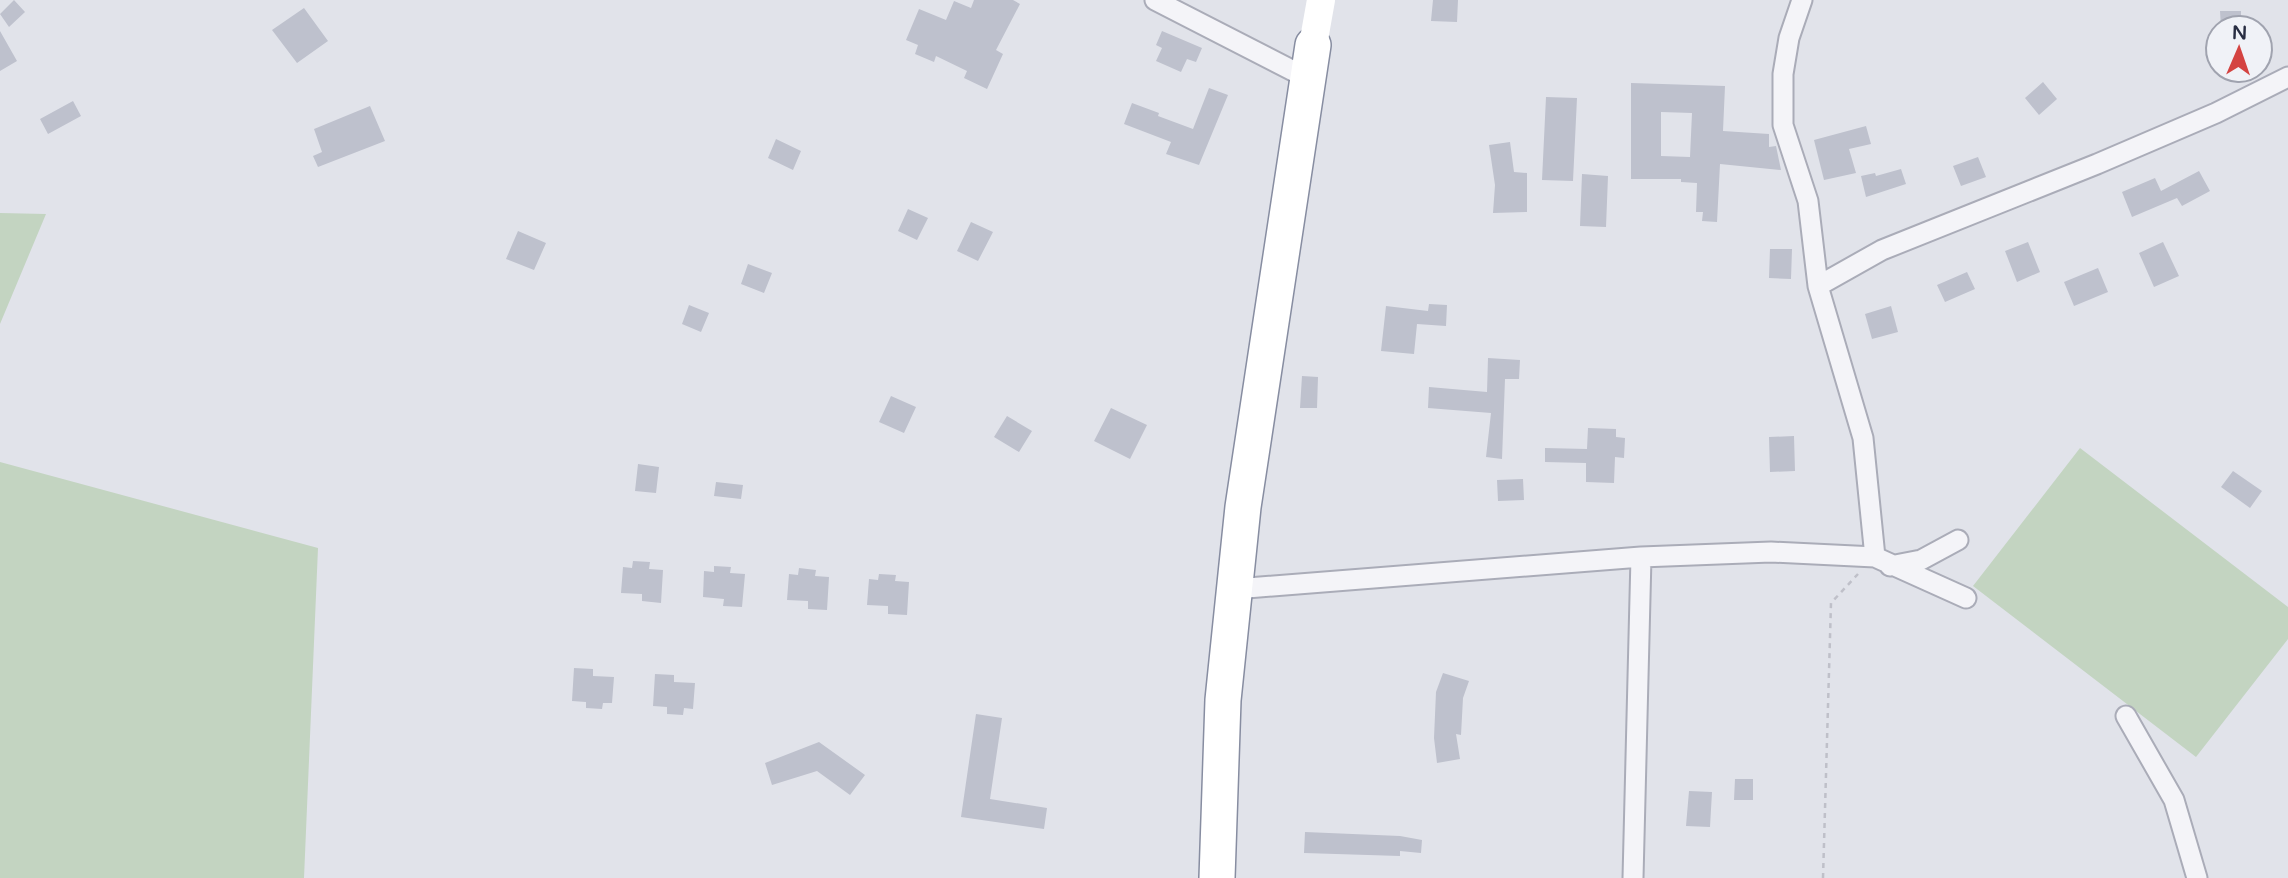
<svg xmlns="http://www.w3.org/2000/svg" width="2288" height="878" font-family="'Varela Round',sans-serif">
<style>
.green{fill:#c3d4c1}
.building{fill:#bec1cd;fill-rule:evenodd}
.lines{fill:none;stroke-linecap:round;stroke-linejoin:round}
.street-casing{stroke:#aaacb8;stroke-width:23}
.highway-casing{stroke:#878da1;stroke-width:38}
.path{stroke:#bfc0c9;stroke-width:2.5;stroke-dasharray:5 5;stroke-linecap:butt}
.street{stroke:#f4f4f8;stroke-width:19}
.secondary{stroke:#fff;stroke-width:28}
.highway{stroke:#fff;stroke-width:35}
</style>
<rect width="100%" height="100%" fill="#e1e3ea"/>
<path class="green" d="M0,213l46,1 -46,110z
M2080,448l208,159v32l-92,118 -223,-171z
M0,462l318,86 -14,330h-304z"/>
<path class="building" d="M14,0l11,12 -16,15 -9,-13z
M974,0h39l7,4 -24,46 7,4 -16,35 -23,-11 3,-7 -31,-15 -2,6 -19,-8 3,-9 -12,-5 13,-31 27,11 8,-19 17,7z
M1433,0h25l-1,22 -26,-1z
M304,8l24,33 -31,22 -25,-33z
M2220,11h21v17h-20z
M0,31l17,30 -17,10z
M1162,31l40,17 -6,14 -9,-3 -6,13 -25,-11 6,-13 -6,-3z
M2043,82l14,17 -18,16 -14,-17z
M1631,83l94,3 -2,45 46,3v13l7,-1 5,24 -61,-6 -3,58 -15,-1 1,-9h-7l1,-29 -16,-1v-3h-50zM1661,112l31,1 -2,44 -29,-1z
M1209,88l19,7 -29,70 -33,-11 5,-12 -47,-18 8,-21 27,10 -1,3 35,13z
M1546,97l31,1 -4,83 -31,-1z
M73,101l8,15 -33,18 -8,-15z
M370,106l15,35 -67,26 -5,-11 9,-4 -8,-23z
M1866,126l5,18 -22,5 7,24 -32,7 -10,-40z
M776,139l25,12 -8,19 -25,-12z
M1510,142l4,30 13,1v39l-34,1 2,-28 -6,-40z
M1978,157l8,20 -25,9 -8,-20z
M1901,169l5,15 -40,13 -5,-21 14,-3 1,3z
M2199,171l11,20 -28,15 -5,-8 -45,19 -10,-25 33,-14 6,13z
M1582,174l26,2 -2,51 -26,-1z
M908,209l20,9 -11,22 -19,-9z
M971,222l22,10 -15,29 -21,-10z
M518,231l28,12 -12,27 -28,-11z
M2028,242l12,30 -23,10 -12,-31z
M2163,242l16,34 -25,11 -15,-34z
M1770,249h22l-1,30 -22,-1z
M748,264l24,9 -8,20 -23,-9z
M2098,268l10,24 -34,14 -10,-24z
M1967,272l8,17 -30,13 -8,-17z
M1429,304l18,1 -1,21 -29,-2 -3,30 -33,-3 5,-45 42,5z
M689,305l20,8 -8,19 -19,-8z
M1891,306l7,26 -26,7 -7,-25z
M1488,358l32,2 -1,19h-14l-3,80 -16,-2 5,-44 -63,-5 1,-21 58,5z
M1302,376l16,1 -1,31h-17z
M891,396l25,11 -12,26 -25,-11z
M1111,408l36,17 -17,34 -36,-18z
M1007,416l25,15 -13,21 -25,-15z
M1588,428l28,1v8l9,1 -1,20 -9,-1 -1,26 -28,-1v-19l-41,-1v-14l42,1z
M1794,436l1,35 -25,1 -1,-35z
M638,464l21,3 -3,26 -21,-2z
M2233,471l29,20 -12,17 -29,-21z
M1523,479l1,21 -26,1 -1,-21z
M716,482l27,3 -2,14 -27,-3z
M633,561l17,1 -1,7 14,1 -2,33 -19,-2v-7l-21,-1 2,-26 9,1z
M714,566l17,1 -1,6 15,1 -3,33 -19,-1 1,-7 -21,-2 1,-26 10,1z
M799,568l17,2 -1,6 14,1 -2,33 -19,-1v-8l-21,-1 2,-26 9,1z
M879,574l17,1 -1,6 14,1 -2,33 -19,-1v-8l-21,-1 2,-26 9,1z
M574,668l19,1v7l21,1 -2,26h-9l-1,6 -16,-1v-6l-14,-1z
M1443,673l26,8 -6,17 -2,37 -5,-1 4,25 -23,4 -3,-25 2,-46z
M655,674l19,1v7l21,1 -2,26 -9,-1 -1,7 -16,-1v-7l-14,-1z
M976,714l26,4 -12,81 57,9 -3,21 -83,-12z
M819,742l46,33 -15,20 -33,-24 -45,14 -7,-22z
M1735,779h18v21h-19z
M1689,791l23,1 -2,35 -24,-1z
M1305,832l95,4 22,4 -1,13 -21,-2v5l-96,-3z"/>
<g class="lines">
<g class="street-casing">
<path id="street" d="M1155,0l154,79
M1802,0l-13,38 -6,36v51l25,76 10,85 45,152 12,119
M1818,286l64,-36 215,-86 119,-51 72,-36
M1890,566l31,-6 37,-20
M1235,589l406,-32 130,-5 104,5 91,41
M2126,716l48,84 23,78
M1633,878l8,-321"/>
</g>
<g class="highway-casing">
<path id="highway" d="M1217,878l6,-178 20,-193 70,-462"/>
</g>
<path class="path" d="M1823,878l8,-275 27,-29"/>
<use href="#street" class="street"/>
<path class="secondary" d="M1313,45l8,-45"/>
<use href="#highway" class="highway"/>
</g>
<g transform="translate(2239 49) rotate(2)"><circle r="33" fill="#f0f2f7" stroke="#a0a3af" stroke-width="2"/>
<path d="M0-5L12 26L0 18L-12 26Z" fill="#d44341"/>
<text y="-10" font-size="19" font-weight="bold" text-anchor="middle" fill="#282d42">N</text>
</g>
</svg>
